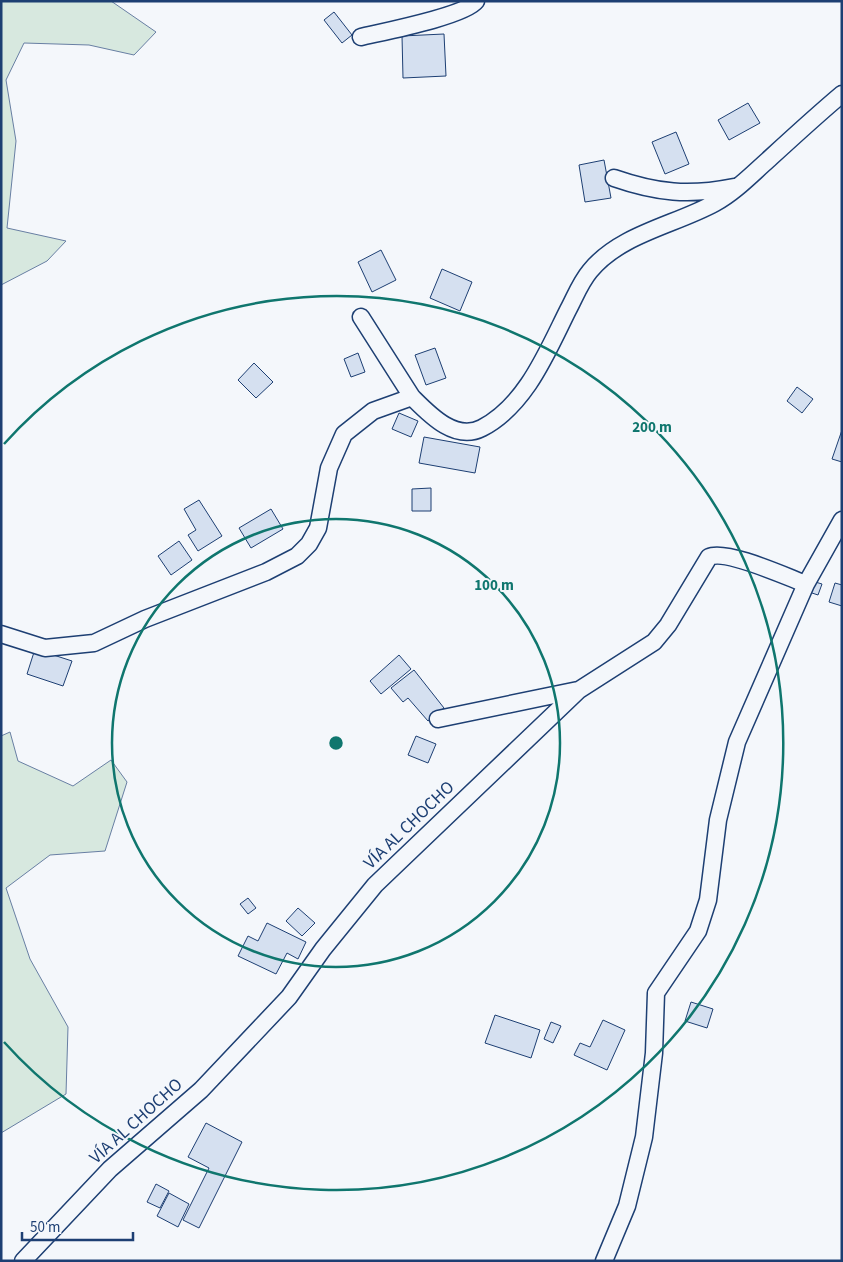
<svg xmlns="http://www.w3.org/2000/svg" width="843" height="1262" font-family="'Source Sans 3',sans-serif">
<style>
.green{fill:#d7e8df;stroke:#687fa3}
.building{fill:#d5e0f0;stroke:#1d3f73}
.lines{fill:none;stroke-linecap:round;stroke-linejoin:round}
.minor-casing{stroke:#1d3f73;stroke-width:19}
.minor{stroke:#f4f7fb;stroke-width:16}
.ring{fill:none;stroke:#0f766e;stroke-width:2.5}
.labels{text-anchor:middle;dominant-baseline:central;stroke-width:4;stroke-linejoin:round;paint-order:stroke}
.street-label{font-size:18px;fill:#1d3f73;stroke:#f4f7fb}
.centre{fill:#0f766e;stroke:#f4f7fb;stroke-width:2.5}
.ring-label{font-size:15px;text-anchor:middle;font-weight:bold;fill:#0f766e;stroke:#f4f7fb;stroke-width:4;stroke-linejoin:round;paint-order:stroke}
</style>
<rect width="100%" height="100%" fill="#f4f7fb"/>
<path class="green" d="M1,1h110l45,31 -22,23 -45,-10 -65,-2 -18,37 10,61 -9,87 59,13 -19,20 -46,24z
M10,732l8,29 55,25 38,-26 16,22 -22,69 -55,4 -44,33 24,71 38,68 -2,67 -65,39v-397z"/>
<path class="building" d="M334,12l18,23 -10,8 -18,-23z
M444,34l2,42 -43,2 -1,-42z
M748,103l12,20 -31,17 -11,-20z
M676,132l13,32 -24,10 -13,-32z
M604,160l7,38 -26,4 -6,-37z
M381,250l15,30 -24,12 -14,-30z
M442,269l30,13 -12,29 -30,-13z
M435,348l11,30 -20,7 -11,-30z
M358,353l7,19 -14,5 -7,-18z
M254,363l19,19 -17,16 -18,-18z
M797,387l16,12 -11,14 -15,-12z
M399,413l19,8 -7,16 -19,-8z
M842,430v32l-10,-3z
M424,437l56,10 -5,26 -56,-10z
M431,488v23h-19v-22z
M199,500l23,36 -24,15 -10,-16 8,-5 -12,-21z
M271,509l12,20 -32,19 -12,-20z
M179,541l13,19 -21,15 -13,-19z
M812,581l10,3 -4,11 -9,-3z
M835,583l7,2v21l-13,-4z
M35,649l37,12 -9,25 -36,-12z
M399,655l12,14 -30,25 -11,-13z
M414,670l30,38 -16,13 -20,-23 -5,4 -12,-14z
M416,736l20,8 -8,19 -20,-8z
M248,898l8,10 -8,6 -8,-10z
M298,908l17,15 -13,13 -16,-15z
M267,923l39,19 -8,17 -11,-6 -11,21 -38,-18 10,-20 10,5z
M691,1002l22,7 -6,19 -22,-7z
M495,1015l45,15 -9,28 -46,-15z
M603,1020l22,10 -18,40 -33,-15 6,-12 10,4z
M551,1022l10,4 -8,17 -9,-4z
M206,1123l36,19 -43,86 -16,-8 26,-52 -21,-11z
M156,1184l13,7 -9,17 -13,-6z
M169,1193l20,11 -11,23 -21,-11z"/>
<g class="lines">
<g class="minor-casing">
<path id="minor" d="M361,37c21,-5 104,-21 115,-36
M614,178c43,15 75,18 120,9
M361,317l51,80
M1,634l44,14 49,-5 51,-24 121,-47 31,-16 12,-12 9,-16 11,-60 15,-34 29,-23 39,-14c17,17 43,45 70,31 44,-23 65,-76 86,-118 7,-13 12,-27 22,-39 30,-37 85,-46 125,-68 20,-11 36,-28 53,-43 24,-22 49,-45 74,-66
M438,719l140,-29
M23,1261l87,-92 91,-79 88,-93 34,-48 52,-64 204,-195 75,-48 14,-17 41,-68c17,-8 78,20 97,27
M604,1261l23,-55 17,-69 10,-84 2,-60 42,-62 10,-31 10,-80 19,-78 69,-158 36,-64"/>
</g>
<use href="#minor" class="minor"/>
</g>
<g class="ring">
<circle cx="336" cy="743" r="224"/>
<path d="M4 444A447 447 0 1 1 4 1042"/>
</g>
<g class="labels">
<g class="street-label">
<text transform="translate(409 825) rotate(-44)">VÍA AL CHOCHO</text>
<text transform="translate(136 1121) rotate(-42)">VÍA AL CHOCHO</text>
</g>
</g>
<circle cx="336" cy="743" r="8" class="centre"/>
<g class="ring-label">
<text x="652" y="432">200 m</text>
<text x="494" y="590">100 m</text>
</g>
<rect width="843" height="1262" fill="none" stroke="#1d3f73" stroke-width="5"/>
<path d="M22 1232v8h111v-8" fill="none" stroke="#1d3f73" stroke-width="2.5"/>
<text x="30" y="1232" font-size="15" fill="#1d3f73" stroke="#f4f7fb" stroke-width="4" paint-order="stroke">50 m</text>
</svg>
